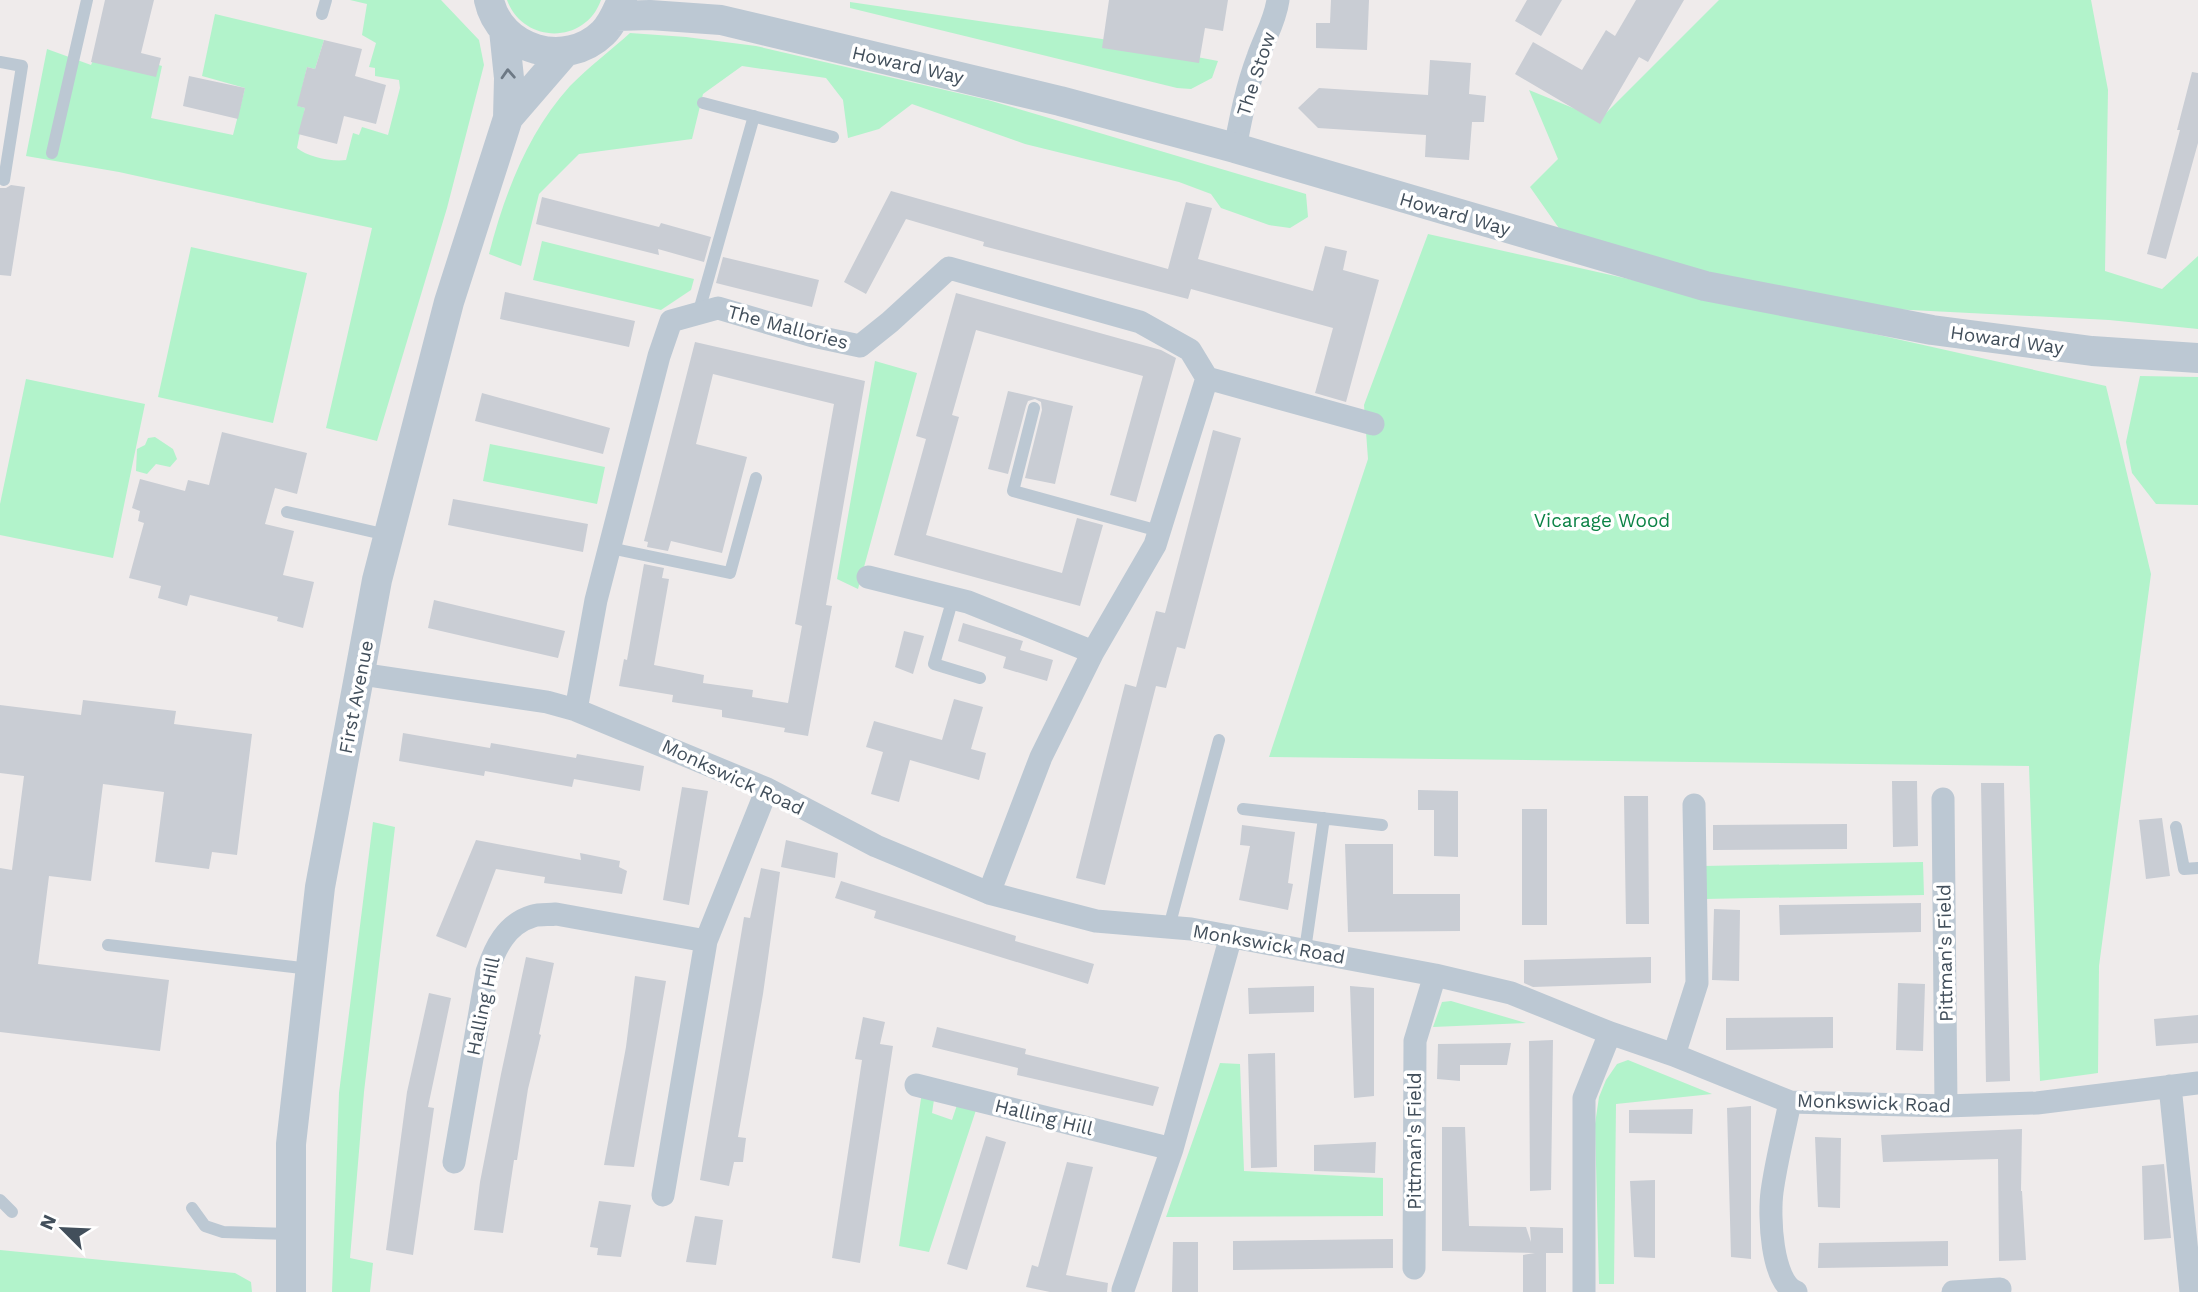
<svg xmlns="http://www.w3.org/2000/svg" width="2198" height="1292" font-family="'Work Sans',sans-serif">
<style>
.green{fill:#b2f3cb}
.building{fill:#c9cdd4}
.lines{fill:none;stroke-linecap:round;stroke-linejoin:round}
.service{stroke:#bcc8d3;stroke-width:12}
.minor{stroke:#bcc8d3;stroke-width:23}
.tertiary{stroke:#bcc8d3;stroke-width:30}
.oneway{stroke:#6d7985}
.labels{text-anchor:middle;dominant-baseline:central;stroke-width:7;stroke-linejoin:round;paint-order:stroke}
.street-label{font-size:19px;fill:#424f5b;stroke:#fff}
.park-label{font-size:19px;fill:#0c8346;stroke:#fff}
</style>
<rect width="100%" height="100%" fill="#efebeb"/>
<path class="green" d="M350,0h91l38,40 5,25 -37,143 -70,233 -51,-13 46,-200 -253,-56 -93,-16 21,-107 44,16 8,-17 63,18 -11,52 82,17 12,-47 -43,-12 13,-62 109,26 -9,29 -8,-2 -9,39 7,2 -8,40c11,9 34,14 49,12l7,-27 6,2 3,-8 26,8 12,-47 -1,-8 -24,-4v-8l-6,-1 7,-24 -14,-8 5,-31z
M507,0h94c-16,45 -78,44 -94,0z
M1719,0h372l17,90 -3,181 57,18 36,-33v73l-89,-9 -238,-12 -180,-35 -128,-39 -33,-47 28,-28 -29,-69 71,29z
M850,2l252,37 116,22 -6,17 -21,11 -14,-1 -327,-80z
M630,33l56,4 70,9 232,54 318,94 2,23 -18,11 -21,-3 -48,-17 -10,-14 -32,-12 -154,-38 -113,-40 -33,25 -31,9 -5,-38 -17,-22 -84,-12 -39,28 -11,45 -113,15 -40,40 -18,72 -32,-12c15,-59 39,-122 81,-168 19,-19 41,-36 60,-53z
M1428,234l678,152 45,188 -52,392 -1,107 -58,8 -11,-315 -760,-9 99,-298 -4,-54z
M542,241l152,38 -3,11 -30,20 -128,-30z
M191,247l116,26 -34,150 -115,-26z
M875,361l42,12 -59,216 -21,-10z
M2140,376l58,1v128l-42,-1 -24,-31 -6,-31z
M26,379l119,25 -32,154 -113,-23v-31z
M155,437l18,12 4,10 -7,8 -14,-3 -9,10 -11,-3 1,-22 8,-4 3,-7z
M490,444l115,23 -8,37 -114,-23z
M373,822l22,5 -31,265 -14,166 23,5 -3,29h-38l7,-199z
M1923,862l1,33 -220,4 -1,-33z
M1451,1001l75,22 -93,4 9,-25z
M1628,1060l84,34 -96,10 -2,180h-15l-4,-160 4,-27 7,-17 11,-16z
M1220,1063l20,1 4,107 139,7v38l-217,1z
M922,1092l13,1 -3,20 20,7 7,-21 19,5 -49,148 -30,-6z
M0,1250l235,23 16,9 1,10h-252z"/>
<path class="building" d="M105,0h49l-13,53 20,5 -5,19 -65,-15z
M1109,0h119l-5,31 -18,-3 -6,35 -97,-15z
M1331,0h38l-2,50 -51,-2v-25h14z
M1527,0h35l-21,36 -26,-15z
M1636,0h48l-36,62 -9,-5 -39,67 -85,-50 18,-32 49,28 24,-40 9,6z
M324,40l38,9 -7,27 31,9 -10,39 -32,-8 -7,28 -39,-10 7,-26 -8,-2 10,-39 8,2z
M1430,60l41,3 -2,31 17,2 -2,26h-12l-3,38 -44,-3 1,-22 -108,-7 -20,-20 21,-20 109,7z
M2192,72l6,1v70l-32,116 -19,-5 33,-124h-3z
M189,76l56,12 -7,31 -55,-13z
M11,185l14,2 -14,89 -11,-1v-87h6z
M891,191l277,78 18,-67 26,6 -14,51 115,32 12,-45 22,5 -4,19 36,10 -33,122 -31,-9 18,-65 -142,-39 -3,10 -205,-53 1,-4 -78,-23 -40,75 -22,-12z
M542,197l117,30 2,-4 50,14 -7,25 -46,-13 1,6 -123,-31z
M723,257l96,23 -7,27 -96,-24z
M505,292l130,29 -6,26 -129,-28z
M956,293l205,57 15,8 -40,144 -26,-7 33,-119 -167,-46 -24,85 7,2 -33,118 136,38 15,-55 26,7 -23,81 -186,-51 32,-116 -10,-3z
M695,342l170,39 -39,224 6,1 -24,130 -24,-4 1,-4 -63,-11v-7l-50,-8 1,-7 -54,-9 5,-27 3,1 17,-96 20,4 -2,10 7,1 -15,86 50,10 -1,8 50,7 -1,7 36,6 14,-77 -7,-2 39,-220 -121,-30 -17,70 51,13 -25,96 -51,-12 -3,10 -21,-4 1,-5 -4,-1z
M1008,391l65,15 -18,78 -30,-6 17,-68 -1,-8 -6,-3 -7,2 -2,5 -18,68 -20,-5z
M482,393l128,35 -7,26 -128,-33z
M1213,430l28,8 -56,211 -8,-2 -11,41 -10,-2 -51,199 -29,-7 49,-194 11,3 20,-76 9,2z
M222,432l85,21 -10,41 -22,-6 -10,36 29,7 -11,44 31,7 -11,46 -26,-7 1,-4 -88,-22 -3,11 -29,-8 3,-12 -32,-8 15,-55 -6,-2 2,-10 -8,-3 8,-29 45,12 3,-11 21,5z
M453,499l135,25 -5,28 -135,-27z
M434,600l131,31 -7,27 -130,-30z
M963,623l60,18 -3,9 33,10 -6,21 -44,-13 3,-11 -48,-16z
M904,631l20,5 -11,38 -18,-7z
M954,699l29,8 -12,42 15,4 -7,27 -69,-20 -11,42 -28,-8 12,-42 -17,-5 8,-26 68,19z
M83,700l93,11 -2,13 78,10 -15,121 -25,-3 -3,17 -54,-7 9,-70 -61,-8 -12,97 -42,-5 -11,88 131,16 -9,71 -160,-19v-164l12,2 12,-94 -24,-3v-68l81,10z
M403,733l87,15 1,-5 85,15 1,-4 67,12 -4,25 -66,-12 -2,8 -87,-16 -1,5 -85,-15z
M1892,781h25l1,65 -25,1z
M1981,783h23l6,298 -24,1z
M682,787l26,4 -19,114 -26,-5z
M1418,790l40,1v66l-24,-1v-46h-16z
M1624,796h24l1,128h-23z
M1522,809h25v116h-25z
M2162,818l8,58 -24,3 -7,-59z
M1847,824v25l-134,1v-25z
M1242,825l53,7 -7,51 5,1 -5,26 -49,-10 11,-54 -10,-1z
M476,840l105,20 -1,-7 40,8 -1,6 8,4 -5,23 -78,-11 1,-6 -49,-8 -30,79 -30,-12z
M786,840l52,13 -3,25 -54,-11z
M1345,844h48v50h67v37l-112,1z
M761,868l19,4 -17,122 -25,143 8,1 -3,24h-9l-5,24 -29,-6 44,-263 6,1z
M841,881l175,55 -1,5 79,23 -6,20 -214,-66 2,-7 -41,-13z
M1921,903v29l-141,3 -1,-30z
M1714,909l26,1 -1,71 -27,-1z
M526,957l28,6 -15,71 2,1 -13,54 -11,71h-3l-11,73 -29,-3 6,-48 21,-108z
M1651,957v26l-118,4 -9,-4v-23z
M635,976l31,5 -32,186 -30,-2 22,-118z
M1898,983l27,1 -2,67 -27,-1z
M1314,986v26l-65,2 -1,-26z
M1350,986l24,2v108l-20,2z
M429,993l22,5 -23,109 6,1 -21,147 -27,-5 21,-158z
M2198,1015v28l-42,3 -2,-27z
M863,1017l22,5 -5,22 13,2 -33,217 -28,-5 30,-198 -7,-1z
M1833,1017v31l-107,2v-32z
M937,1027l89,22 -1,5 134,33 -6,19 -136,-31 1,-7 -86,-21z
M1553,1040l-2,150 -21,1 -1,-150z
M1511,1043l-4,22h-47v16l-23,-2 1,-35z
M1275,1053l2,114 -26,1 -3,-114z
M1751,1106v153l-20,-2 -4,-149z
M1693,1109l-1,25 -63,-1v-23z
M1442,1127h23l4,99 57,1 5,15 -1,-15 33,1v25h-17v39h-23v-37l12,-2 -93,-2z
M2022,1129l-1,62h1l4,69 -27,1 -1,-102 -115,3 -2,-27z
M986,1136l20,6 -39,128 -20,-6z
M1815,1137l26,1 -1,70 -22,-1z
M1376,1142l-1,31 -61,-2v-26z
M1067,1162l26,5 -27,108 42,8 -1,9h-57l-24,-5 6,-22 6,2z
M2164,1164l7,74 -27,2 -2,-74z
M1655,1180v78l-21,-1 -4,-76z
M599,1201l32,4 -10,52 -24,-2 1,-7 -8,-1z
M695,1216l28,4 -7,45 -30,-3z
M1393,1239v29l-160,2v-29z
M1948,1241v25l-130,2 1,-25z
M1173,1242h25v50h-26z"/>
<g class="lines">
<path class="service" d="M322,14l4,-14
M0,62l22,4 -18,114
M703,103l130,34
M52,153l35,-153
M699,311l55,-195
M1034,408l-21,83 146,40
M287,512l100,23
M610,548l120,25 26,-95
M953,598l-19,66 46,14
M1243,809l139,16
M2176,827l8,42 14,-1
M1169,927l50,-187
M108,945l202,24
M1305,950l19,-132
M0,1200l12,12
M192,1208l13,18 18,6 68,2"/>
<path class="minor" d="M1235,148c6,-31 12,-62 23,-91 7,-20 17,-36 20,-57
M1207,378l166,46
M868,577l100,25 125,50
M361,674l186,28 29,8 191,79 109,57 113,47 107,28 95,8 244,46 76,18 99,40 64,22 116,47 156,4 91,-3 161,-20
M576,710l20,-110 63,-244 12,-35 47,-13 95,28 47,10 30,-24 59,-54 191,54 50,28 17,28 -52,167 -62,107 -52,105 -52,136
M1943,799l3,307
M1674,1055l23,-72 -3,-178
M916,1085l256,64
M2170,1086l21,206
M1790,1102c-6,30 -14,60 -18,90 -3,23 -1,90 24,100
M454,1162l33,-190c8,-24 19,-48 46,-56 7,-2 16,-1 23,-2l150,27
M663,1195l43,-254 61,-152
M1414,1268l1,-227 20,-66
M1123,1290l49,-141 59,-213
M1584,1292v-194l26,-65
M1953,1292l47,-3"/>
<path class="tertiary" d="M489,0c11,51 77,69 114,33 9,-9 14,-21 19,-33
M616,16l34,-1 71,5 339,81 175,47 470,138 227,44 160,21 106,7
M508,118l57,-66
M291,1292v-148l29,-257 57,-307 72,-278 59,-184 1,-40 -5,-48"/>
</g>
<defs><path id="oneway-chevron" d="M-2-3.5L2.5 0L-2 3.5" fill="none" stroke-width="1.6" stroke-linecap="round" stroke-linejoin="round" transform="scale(1.75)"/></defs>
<use class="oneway" href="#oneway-chevron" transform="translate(508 74) rotate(-93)"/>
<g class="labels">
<g class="street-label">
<text transform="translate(908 65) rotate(13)">Howard Way</text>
<text transform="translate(1256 74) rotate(-72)">The Stow</text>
<text transform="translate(1455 214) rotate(16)">Howard Way</text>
<text transform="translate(788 327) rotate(15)">The Mallories</text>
<text transform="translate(2007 340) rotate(8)">Howard Way</text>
<text transform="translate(356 697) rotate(-79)">First Avenue</text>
<text transform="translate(733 777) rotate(25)">Monkswick Road</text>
<text transform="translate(1269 944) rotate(10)">Monkswick Road</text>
<text transform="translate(1945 953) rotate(-91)">Pittman's Field</text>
<text transform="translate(483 1006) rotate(-78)">Halling Hill</text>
<text transform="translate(1874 1103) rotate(2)">Monkswick Road</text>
<text transform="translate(1044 1117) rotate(14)">Halling Hill</text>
<text transform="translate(1414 1141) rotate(-90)">Pittman's Field</text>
</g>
<g class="park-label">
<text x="1602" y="520">Vicarage Wood</text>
</g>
</g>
<g transform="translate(63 1229) rotate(294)" stroke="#ffffff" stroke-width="5" paint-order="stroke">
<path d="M0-5L12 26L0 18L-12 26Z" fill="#424f5b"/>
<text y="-10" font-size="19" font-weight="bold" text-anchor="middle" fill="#424f5b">N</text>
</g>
</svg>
